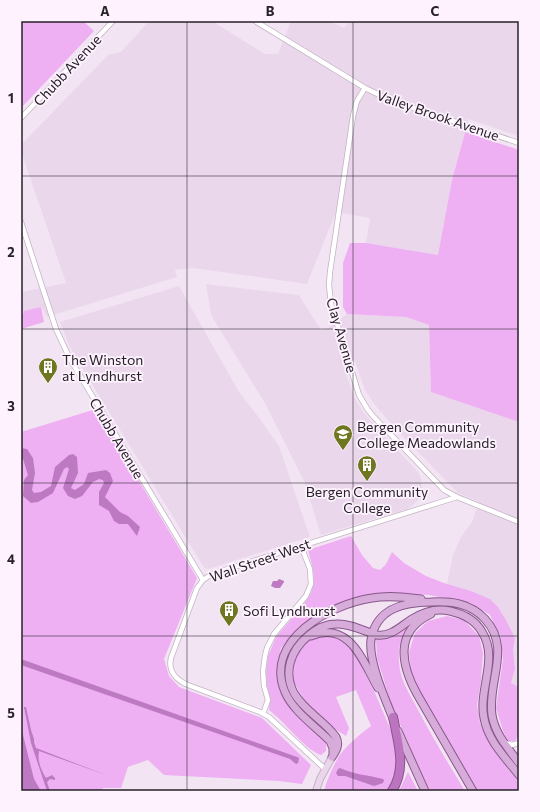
<svg xmlns="http://www.w3.org/2000/svg" width="540" height="812" font-family="Commissioner,sans-serif">
<style>
.built{fill:#ebd7ec}
.green{fill:#eeb0f2}
.water{fill:#bd7ac2}
.lines{fill:none;stroke-linecap:round;stroke-linejoin:round}
.street-casing{stroke:#c1b3c2;stroke-width:6}
.secondary-casing{stroke:#c1b3c2;stroke-width:8}
.primary-casing{stroke:#88578b;stroke-width:9}
.highway-casing{stroke:#88578b;stroke-width:10}
.street{stroke:#fff;stroke-width:4.5}
.secondary{stroke:#ebd5ec;stroke-width:6}
.primary{stroke:#d7acda;stroke-width:7}
.highway{stroke:#bc74c1;stroke-width:8}
.grid{fill:none;stroke:#272228;stroke-width:1;stroke-opacity:0.55}
.labels{text-anchor:middle;dominant-baseline:central;stroke-width:3.5;stroke-linejoin:round;paint-order:stroke}
.street-label{font-size:14px;fill:#272228;stroke:#fef2ff}
.poi-label{font-size:14px;fill:#272228;stroke:#fef2ff;text-anchor:start}
.neatline{fill:none;stroke:#272228;stroke-width:1.5}
.grid-label{font-size:13px;text-anchor:middle;font-weight:bold;fill:#272228}
</style>
<rect width="100%" height="100%" fill="#f3e4f4"/>
<path class="built" d="M149,21h63l53,33h13l13,-33h38l15,7 5,-7h170v115l-51,-17 -16,61 -14,75 -72,-12 4,-25 -34,-6 -29,72 -114,-16 -18,2 2,7 -130,40 -6,-10 -20,9v-24l45,-9 -45,-132v-6l87,-90 13,-3z
M206,284l93,11 22,35 7,-2 19,-14 59,3 23,8 2,67 88,30v265l-8,-4 4,-14 -2,-20 2,-11 -17,-31 -8,-8 -19,-8 -24,-7 6,-29 8,-18 11,-15 7,-20 -21,-9 -65,-67 -18,-21 -10,-15 -10,-29 -11,6 10,30 10,16 15,17 39,42 3,6 1,12 -4,10 -5,5 -6,4 -86,26 -17,-54 -38,-76 -55,-90z
M179,286l60,106 18,23 22,31 31,91 -102,32 -3,-1 -2,-2 -122,-200 -13,-23 -8,-21z"/>
<path class="green" d="M21,21h62l11,10 -73,77z
M465,132l54,18v272l-88,-30 -2,-67 -23,-8 -59,-3 -4,-7v-44l7,-20h16l72,12 14,-75z
M41,307l3,15 -23,7v-13l2,-1 1,-4z
M96,409l101,169 -33,81 5,17 10,11 83,31 49,47 -9,19 -23,-3 -115,-6 -16,-15 -20,7 -7,21h-18l-1,3h-81v-359z
M351,536l11,19 11,13 7,2 6,-6 6,-12 12,11 22,13 18,7 27,8 19,8 8,8 9,15 8,16 -2,11 2,20 -4,14 8,4v48l-4,6h-7l-5,-10 -7,-23 7,-49 -2,-22 -11,-22 -19,-12 -42,-8 -44,-2 -36,6 -31,14 -23,19 -14,16 -4,25 2,15 5,10 11,16 31,29v8l-5,4c-17,-6 -36,-33 -52,-45l1,-12 -3,-12 -1,-14 2,-16 8,-19 28,-33 7,-11 3,-11 -1,-13 -5,-19z
M447,616l17,4 15,16 4,17 -2,28 -4,24 3,18 7,17 22,30 10,11v10h-41l-58,-99 -9,-21 -2,-19 6,-19 13,-12z
M408,626c-9,16 -11,25 -8,44 2,12 10,25 16,36 15,29 32,57 49,85h-35l-5,-9 -34,-79 -14,-45 -1,-19c16,0 19,-5 32,-13z
M322,636l15,1 13,9 10,17 15,30 17,40 5,28 -1,13 -4,11 -5,6h-63c3,-12 9,-24 15,-35 7,-10 22,-23 32,-30l-15,-36 -20,7 13,31 -3,8 -16,-10 -25,-24 -12,-22 2,-22 13,-18z
M408,772l10,19h-19z"/>
<path class="water" d="M21,448l6,1 6,9 2,15 -3,17 2,3 7,-1 10,-6 4,-19 14,-12 4,-1 4,3 1,16 -7,15 4,2 9,-6 4,-11 18,-3 4,3 3,8 -8,16 15,15 8,4 12,11 -3,9 -9,-12h-9l-5,-3 -5,-10 -10,-6v-13l5,-9 -1,-3 -4,-1 -6,3 -11,14 -7,3 -7,-3 -5,-8 6,-19 -2,-2 -3,2 -11,24 -15,9 -7,1 -8,-7 1,-16 4,-5 -5,-16h-2z
M279,579l5,2v1l-4,6h-5l-4,-2 2,-5h4z
M21,659l276,98 2,1 -1,5 -2,1 -6,-5 -269,-94z
M24,707h2l5,23 3,9v3l2,6 70,27 -67,-24c-2,9 2,19 7,27l6,-3 3,3v2l-5,-1 -3,3 3,9h-3l-16,-48z
M21,727l13,52 7,12h-20z
M340,768c15,7 28,7 43,11l1,1 -1,3 -9,3 -29,-10h-7l-2,-3 2,-4z"/>
<g class="lines">
<g class="street-casing">
<path id="street" d="M255,21l110,67 25,12 129,43
M365,88l-8,13 -4,15 -23,156 -1,13 2,19 28,91 9,15 5,6 71,74 13,7 62,25
M21,118l92,-97
M21,222l35,107 14,30 133,221
M263,714l5,-14 -4,-14 -1,-15 2,-15 2,-8 7,-14 32,-38 5,-12 -1,-15 -9,-23
M506,743l6,2 7,-2
M325,769l-56,-52 -9,-5 -72,-27c-12,-5 -20,-14 -17,-27l26,-70 6,-8 9,-6 245,-77"/>
</g>
<g class="secondary-casing">
<path id="secondary" d="M316,791l4,-12 12,-22"/>
</g>
<g class="primary-casing">
<path id="primary" d="M431,614c-37,17 -30,51 -14,80l56,97
M311,636c39,-16 52,26 67,52
M394,721c-8,-20 -26,-60 -23,-81 5,-32 33,-38 60,-38 20,-1 39,1 54,17 27,29 2,63 7,96 3,19 16,33 27,48
M398,731l27,60
M333,755v-7l-3,-7c-15,-15 -37,-30 -45,-49 -22,-52 46,-88 87,-94 16,-3 33,-1 49,1
M332,757c4,-6 8,-12 4,-20 -11,-16 -32,-26 -42,-44 -11,-21 -3,-43 14,-57 8,-7 17,-12 28,-12 13,-1 28,7 41,11 14,2 24,-9 35,-16 11,-7 25,-11 38,-8 13,3 25,8 32,21 17,26 -4,58 2,86 4,23 21,39 35,57"/>
</g>
<g class="highway-casing">
<path id="highway" d="M392,791c15,-23 6,-49 1,-74"/>
</g>
<use href="#street" class="street"/>
<use href="#secondary" class="secondary"/>
<use href="#primary" class="primary"/>
<use href="#highway" class="highway"/>
</g>
<path class="grid" d="M187,21v770M353,21v770M21,176h498M21,329h498M21,483h498M21,636h498"/>
<defs>
<g id="building-pin" transform="scale(1)"><path d="M0 17L-7.5 6A9.5 9.5 0 1 1 7.5 6Z" fill="#6e761f" stroke="#fef2ff"/><path d="M-4-6H4V6H1V3H-1V6H-4ZM-2.5-4.3h1.7v1.8h-1.7ZM.8-4.3h1.7v1.8H.8ZM-2.5-1h1.7V.8h-1.7ZM.8-1h1.7V.8H.8Z" fill="#fff"/></g>
<g id="university-pin" transform="scale(1)"><path d="M0 17L-7.5 6A9.5 9.5 0 1 1 7.5 6Z" fill="#6e761f" stroke="#fef2ff"/><path d="M0-5L7-2L0 1L-7-2ZM-4 1L0 2.5L4 1V4Q0 6-4 4Z" fill="#fff"/></g>
</defs>
<g fill-rule="evenodd">
<use href="#building-pin" x="48" y="367"/>
<use href="#university-pin" x="343" y="434"/>
<use href="#building-pin" x="367" y="465"/>
<use href="#building-pin" x="229" y="610"/>
</g>
<g class="labels">
<g class="street-label">
<text transform="translate(67 70) rotate(-47)">Chubb Avenue</text>
<text transform="translate(438 115) rotate(19)">Valley Brook Avenue</text>
<text transform="translate(342 335) rotate(74)">Clay Avenue</text>
<text transform="translate(117 438) rotate(59)">Chubb Avenue</text>
<text transform="translate(260 560) rotate(-19)">Wall Street West</text>
</g>
<g class="poi-label">
<text x="62" y="359">The Winston<tspan x="62" dy="16">at Lyndhurst</tspan></text>
<text x="357" y="426">Bergen Community<tspan x="357" dy="16">College Meadowlands</tspan></text>
<text x="367" y="491" text-anchor="middle">Bergen Community<tspan x="367" dy="16">College</tspan></text>
<text x="243" y="610">Sofi Lyndhurst</text>
</g>
</g>
<rect width="540" height="812" fill="none" stroke="#fef2ff" stroke-width="44"/>
<rect x="22" y="22" width="496" height="768" class="neatline"/>
<g class="grid-label">
<text x="105" y="16">A</text>
<text x="270" y="16">B</text>
<text x="435" y="16">C</text>
<text x="11" y="103">1</text>
<text x="11" y="257">2</text>
<text x="11" y="411">3</text>
<text x="11" y="564">4</text>
<text x="11" y="718">5</text>
</g>
</svg>
